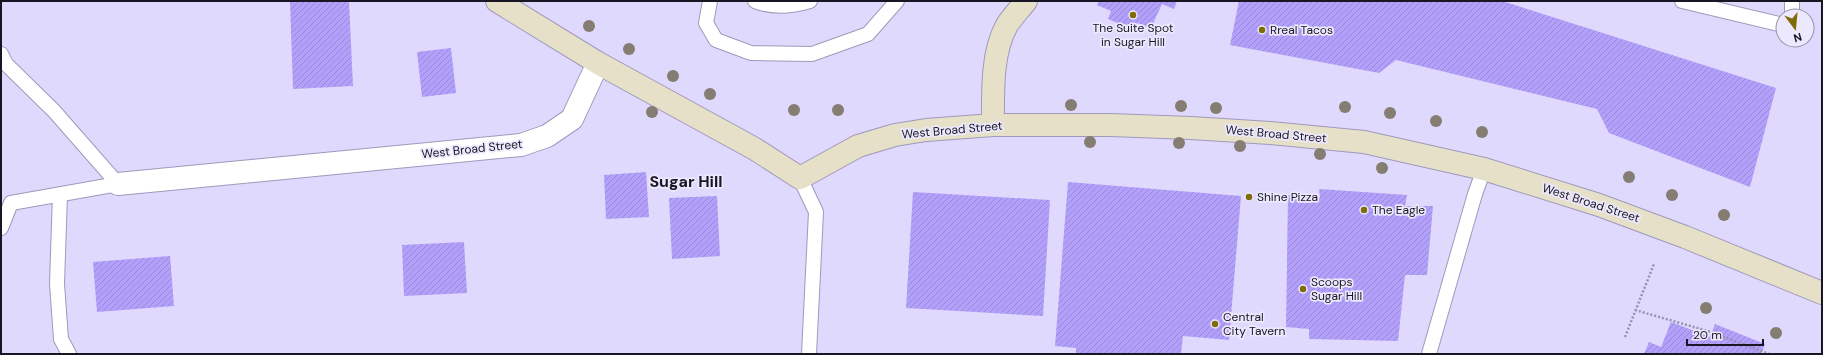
<svg xmlns="http://www.w3.org/2000/svg" width="1823" height="355" font-family="'DM Sans',sans-serif">
<style>
.building{fill:url(#building-hatch)}
.lines{fill:none;stroke-linecap:round;stroke-linejoin:round}
.lane-casing{stroke:#9f99ba;stroke-width:16}
.street-casing{stroke:#9f99ba;stroke-width:24}
.secondary-casing{stroke:#9f99ba;stroke-width:24}
.path{stroke:#9692ad;stroke-width:2.5;stroke-dasharray:2 2;stroke-linecap:butt}
.lane{stroke:#fff;stroke-width:14}
.street{stroke:#fff;stroke-width:22}
.secondary{stroke:#e6e0c9;stroke-width:22}
.tree{fill:#857c72}
.poi-dot{fill:#806c06;stroke:#ece8fe;stroke-width:1.5}
.labels{text-anchor:middle;dominant-baseline:central;stroke-width:3.5;stroke-linejoin:round;paint-order:stroke}
.poi-label{font-size:12px;fill:#181622;stroke:#ece8fe;text-anchor:start}
.street-label{font-size:12px;fill:#181622;stroke:#ece8fe}
.district-label{font-size:16px;font-weight:bold;fill:#181622;stroke:#ece8fe}
</style>
<defs>
<pattern id="building-hatch" width="6" height="6" patternUnits="userSpaceOnUse"><rect width="6" height="6" fill="#b2a0fa"/><path d="M-1 1l2-2M0 6l6-6M5 7l2-2" fill="none" stroke="#9889d6"/></pattern>
</defs>
<rect width="100%" height="100%" fill="#dfd9fd"/>
<path class="building" d="M290,1h59l4,85 -60,3z
M1099,1h78l-3,8 -12,-5 -11,24 -13,-5 -4,7 -26,-11 3,-8 -14,-6z
M1239,1h263l274,87 -26,99 -141,-54 -12,-24 -201,-49 -17,13 -149,-28z
M451,48l5,45 -34,4 -5,-45z
M646,172l3,45 -43,2 -2,-44z
M1068,182l173,14 -12,144 -46,-4 -2,18h-105v-6l-21,-2z
M1319,189l88,6 -2,11h28l-6,69h-22l-7,66 -89,-2v-10l-23,-2 2,-132 32,3z
M913,192l137,8 -7,116 -137,-8z
M717,196l3,60 -48,3 -3,-61z
M464,242l3,51 -63,3 -2,-51z
M170,256l4,50 -77,6 -4,-50z
M1671,322l39,15 5,-13 50,20 -4,10h-117l5,-12 12,5z"/>
<g class="lines">
<g class="lane-casing">
<path id="lane" d="M710,1l-4,22 10,17 35,13 61,1 56,-20 29,-33
M755,1c17,7 38,5 55,0
M1682,1l101,24
M1792,1v15
M1,54l5,10 48,47 64,73
M800,178l16,34 -7,142
M60,194l-3,90 4,55 8,15
M1,228l10,-25 107,-19
M1429,354l46,-160 9,-25"/>
</g>
<g class="street-casing">
<path id="street" d="M118,184l403,-39 26,-9 25,-17 26,-56"/>
</g>
<g class="secondary-casing">
<path id="secondary" d="M497,1l101,62 157,86 45,29 58,-32 37,-11 31,-5 67,-5h117l81,3 79,5 94,9 120,27 115,36 86,32 137,56
M993,125c0,-30 -2,-72 14,-100 5,-8 13,-16 19,-24"/>
</g>
<path class="path" d="M1635,310l76,22 58,22
M1625,337l29,-73"/>
<use href="#lane" class="lane"/>
<use href="#street" class="street"/>
<use href="#secondary" class="secondary"/>
</g>
<g class="tree">
<circle cx="589" cy="26" r="6"/>
<circle cx="629" cy="49" r="6"/>
<circle cx="673" cy="76" r="6"/>
<circle cx="710" cy="94" r="6"/>
<circle cx="1071" cy="105" r="6"/>
<circle cx="1181" cy="106" r="6"/>
<circle cx="1345" cy="107" r="6"/>
<circle cx="1216" cy="108" r="6"/>
<circle cx="794" cy="110" r="6"/>
<circle cx="838" cy="110" r="6"/>
<circle cx="652" cy="112" r="6"/>
<circle cx="1390" cy="113" r="6"/>
<circle cx="1436" cy="121" r="6"/>
<circle cx="1482" cy="132" r="6"/>
<circle cx="1090" cy="142" r="6"/>
<circle cx="1179" cy="143" r="6"/>
<circle cx="1240" cy="146" r="6"/>
<circle cx="1320" cy="154" r="6"/>
<circle cx="1382" cy="168" r="6"/>
<circle cx="1629" cy="177" r="6"/>
<circle cx="1672" cy="195" r="6"/>
<circle cx="1724" cy="215" r="6"/>
<circle cx="1706" cy="308" r="6"/>
<circle cx="1776" cy="333" r="6"/>
</g>
<g class="poi-dot">
<circle cx="1133" cy="15" r="4"/>
<circle cx="1262" cy="30" r="4"/>
<circle cx="1249" cy="197" r="4"/>
<circle cx="1364" cy="210" r="4"/>
<circle cx="1303" cy="289" r="4"/>
<circle cx="1215" cy="324" r="4"/>
</g>
<g class="labels">
<g class="poi-label">
<text x="1133" y="28" text-anchor="middle">The Suite Spot<tspan x="1133" dy="14">in Sugar Hill</tspan></text>
<text x="1270" y="30">Rreal Tacos</text>
<text x="1257" y="197">Shine Pizza</text>
<text x="1372" y="210">The Eagle</text>
<text x="1311" y="282">Scoops<tspan x="1311" dy="14">Sugar Hill</tspan></text>
<text x="1223" y="317">Central<tspan x="1223" dy="14">City Tavern</tspan></text>
</g>
<g class="street-label">
<text transform="translate(952 130) rotate(-5)">West Broad Street</text>
<text transform="translate(1276 134) rotate(5)">West Broad Street</text>
<text transform="translate(472 149) rotate(-6)">West Broad Street</text>
<text transform="translate(1591 203) rotate(18)">West Broad Street</text>
</g>
<g class="district-label">
<text x="686" y="181">Sugar Hill</text>
</g>
</g>
<rect width="1823" height="355" fill="none" stroke="#181622" stroke-width="4"/>
<g transform="translate(1795 28) rotate(164)"><circle r="19" fill="#ece8fe" stroke="#9794a6"/>
<path d="M0-3L7 15L0 10L-7 15Z" fill="#806c06"/>
<text y="-6" font-size="11" font-weight="bold" text-anchor="middle" fill="#181622">N</text>
</g>
<path d="M1687 339v6h76v-6" fill="none" stroke="#181622" stroke-width="2"/>
<text x="1693" y="339" font-size="12" fill="#181622" stroke="#ece8fe" stroke-width="3" paint-order="stroke">20 m</text>
</svg>
